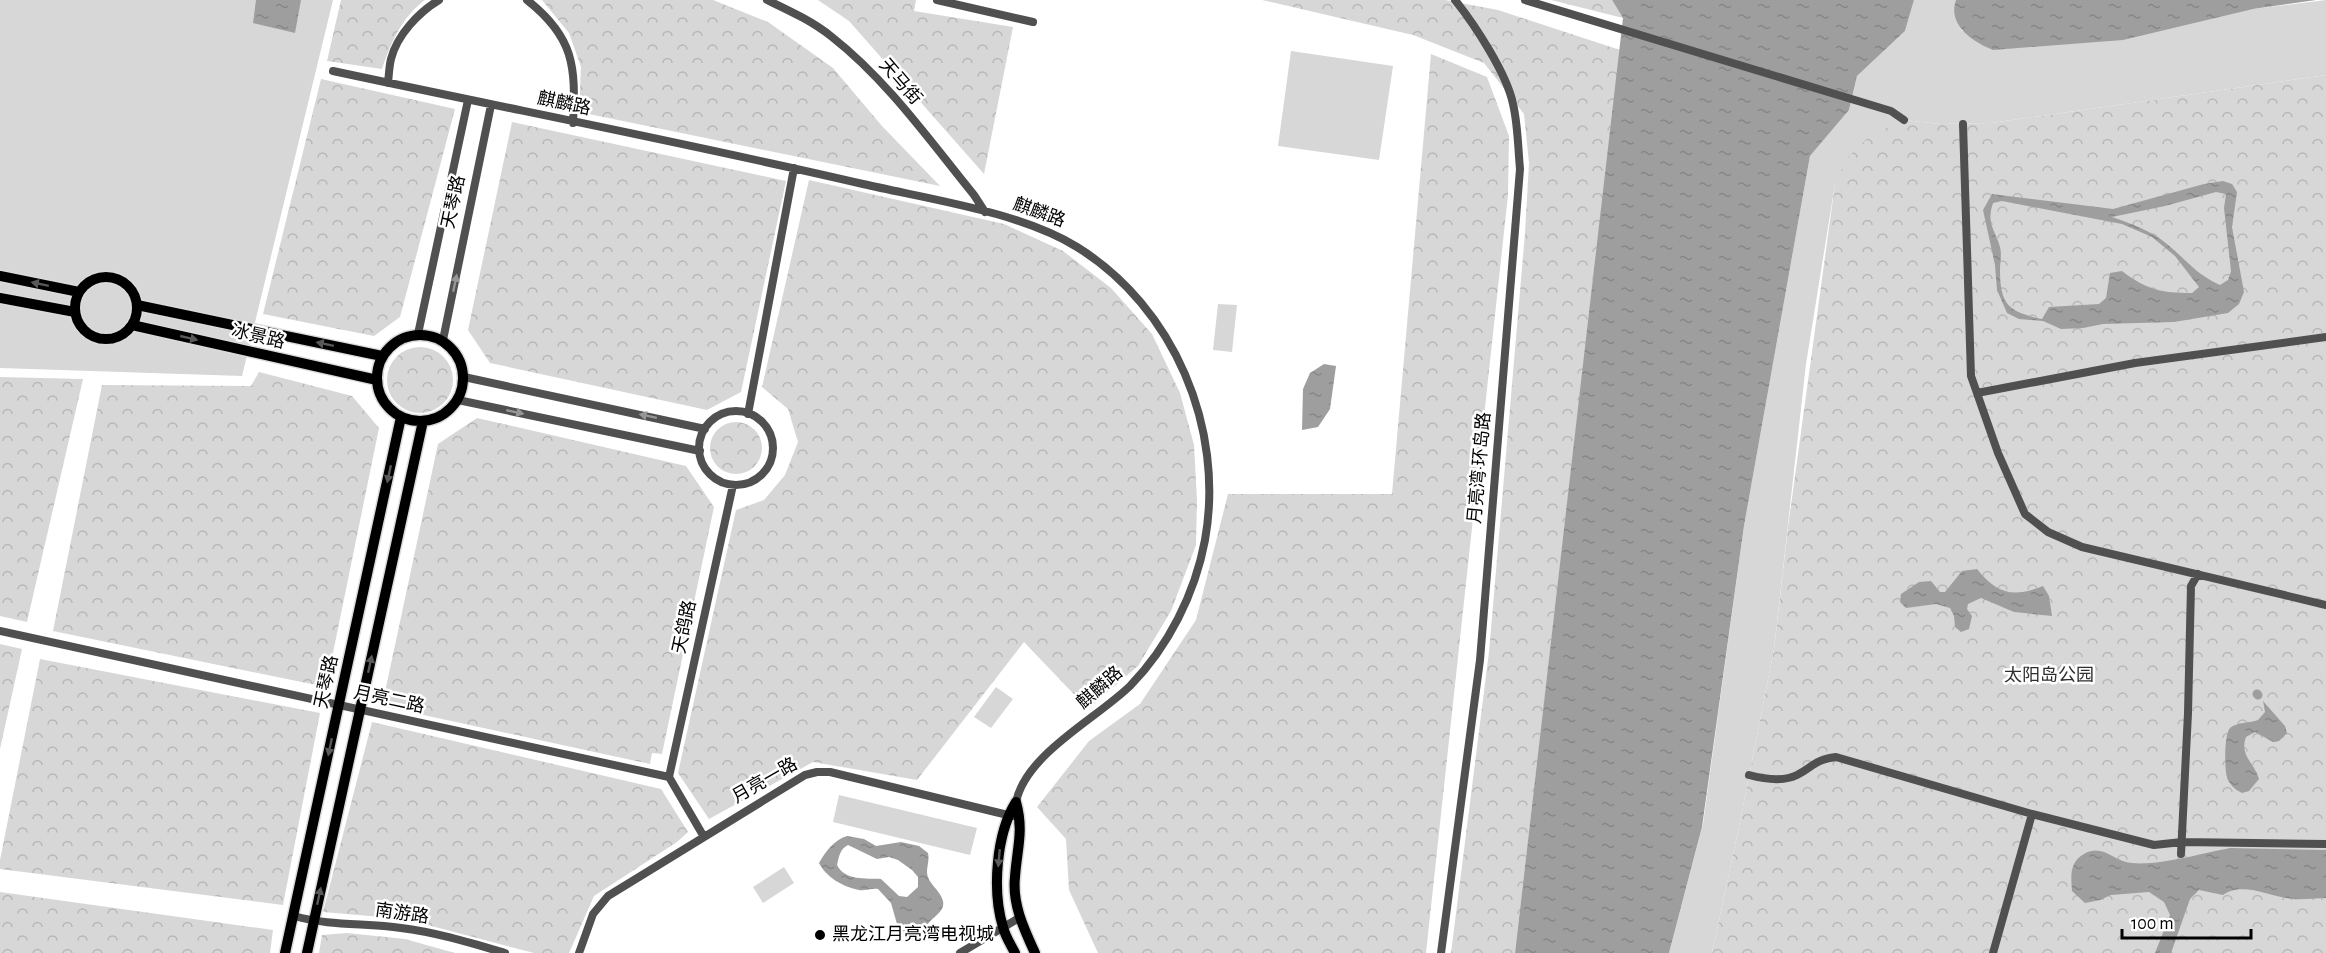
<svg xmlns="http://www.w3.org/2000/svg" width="2326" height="953" font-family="'Alegreya Sans','Noto Sans SC',sans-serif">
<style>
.green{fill:#d7d7d7}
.forest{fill:url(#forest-crowns)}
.water{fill:url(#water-ripples);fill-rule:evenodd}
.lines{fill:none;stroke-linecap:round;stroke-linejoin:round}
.canal{stroke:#9e9e9e;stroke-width:9}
.major-casing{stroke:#dbdbdb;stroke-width:13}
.minor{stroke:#505050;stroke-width:8}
.major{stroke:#000;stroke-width:10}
.oneway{fill:#969696}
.oneway2{fill:#595959}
.poi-dot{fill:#000;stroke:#fff;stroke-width:2}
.labels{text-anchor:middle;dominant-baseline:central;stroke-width:5;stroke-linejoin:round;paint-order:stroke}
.street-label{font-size:18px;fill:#000;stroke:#fff}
.park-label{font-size:18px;fill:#2e2e2e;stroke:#fff}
.poi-label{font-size:18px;fill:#000;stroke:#fff;text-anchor:start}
</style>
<defs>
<pattern id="forest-crowns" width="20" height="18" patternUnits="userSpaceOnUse" patternTransform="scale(1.5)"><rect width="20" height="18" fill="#d7d7d7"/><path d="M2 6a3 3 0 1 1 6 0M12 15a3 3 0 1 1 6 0" fill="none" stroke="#b7b7b7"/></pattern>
<pattern id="water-ripples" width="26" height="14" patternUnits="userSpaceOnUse" patternTransform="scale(1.5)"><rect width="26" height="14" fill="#9e9e9e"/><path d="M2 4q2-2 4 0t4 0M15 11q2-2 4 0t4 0" fill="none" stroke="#868686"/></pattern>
</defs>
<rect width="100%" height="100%" fill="#fff"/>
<path class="green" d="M0,0h333l-91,376 -242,-8z
M1914,0h42c-4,12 1,20 6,31l291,-22 73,-9v75l-335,48 -51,1 -36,-4 -69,64 -29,180 -32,285 -35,178 -27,126h-43l34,-129 41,-298 66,-370 39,-46 8,-34 48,-45z
M1291,51l102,15 -14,94 -101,-14z
M1218,304l19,1 -5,47 -19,-2z
M996,687l17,12 -22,29 -17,-11z
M839,795l138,33 -7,27 -137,-33z
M784,867l10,16 -31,20 -10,-16z"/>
<path class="forest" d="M341,0h84c-23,17 -34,42 -43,69l-55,-8z
M542,0h171l55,22 65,46 49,58 58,60 -361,-74 2,-45 -12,-34z
M818,0h98l-2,11 99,16 -29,147 -135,-153z
M1262,0h183l53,10 122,40 -105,903h-64l38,-301 36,-419 4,-70 -5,-49 -40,-51 -71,-28z
M1551,0h61l11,18z
M1431,54l56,23 22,59 -1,59 -82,758h-328l-29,-63 -3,-51 -29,-32 52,-66 51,-37 56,-84 32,-126h164z
M2326,75v878h-614l27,-126 35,-178 14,-122 47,-343 13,-27 23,-22 33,-15 36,4 51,-1z
M321,79l134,30 -55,208 -26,19 -111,-22z
M512,122l274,59 -45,211 -34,18 -217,-47 -22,-33z
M809,180l195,44 59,27 48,37 41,46 28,59 14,52 3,55 -1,45 -25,66 -33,55 -50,43 -64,-67 -107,138 -104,-18 -104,57 -31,-46 58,-263 28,-10 21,-25 13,-33 -10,-33 -26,-22z
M387 380a33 33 0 1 1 66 0a33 33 0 1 1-66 0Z
M259,372l93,24 27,32 -53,259 -273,-56 49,-246 149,1z
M0,377l83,2 -56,243 -27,-6z
M477,418l209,48 28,41 -52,247 -10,-1 -2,11 -268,-58 56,-262z
M710 448a26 26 0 1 1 52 0a26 26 0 1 1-52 0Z
M0,644l22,5 -22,100z
M40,659l280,54 -37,192 -283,-36v-9z
M372,722l289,67 27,43 -11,10 -83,54 -25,57h-35l-129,-34 -82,-7z
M0,892l273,38 -3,23h-270z
M347,933l58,6 50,14h-136l3,-18z"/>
<path class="water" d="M256,0h45l-6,33 -42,-10z
M1612,0h302l-9,31 -48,45 -8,34 -39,46 -66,370 -42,301 -33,126h-154l108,-935z
M1956,0h360l-63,9 -130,31 -130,10c-20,-8 -46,-25 -37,-50z
M2223,181l9,3 5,8 -5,35 12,65 -5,12 -11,9 -54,9 -71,2 -20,4 -22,1 -18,-8 -24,-2 -12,-6 -10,-23 -2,-25 -12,-55 9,-16 121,15 91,-25zM2216,192l10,2 -2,14 7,63 -3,9 -8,5c-26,-12 -32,-24 -53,-41 -17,-14 -35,-20 -55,-27l53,-11zM2002,201l120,23 30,13 23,19 24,31 -7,6c-31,0 -45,-3 -70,-22l-12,2 -4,25 -7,6 -50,3 -7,12c-32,-7 -42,-13 -42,-49 0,-7 2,-16 0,-23 -5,-18 -14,-23 -7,-44z
M1324,364l12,2 -6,43 -12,18 -16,3 1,-41 7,-16z
M1977,569c20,25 36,29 66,17l6,10 3,20 -38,-4 -33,-14 -13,6 -1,5 5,7 -3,13 -8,3 -6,-5 -1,-11 -4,-8 -14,-4 -30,4 -6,-6 1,-8 18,-12 12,-1 9,11h5l17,-21z
M2263,701l22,25 2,7 -8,8 -6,1 -18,-10 -9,5c-7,19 9,26 13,42l-10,12 -7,2c-6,-3 -10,-6 -14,-13 -4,-7 -4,-46 2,-52 7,-6 20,-5 28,-8l7,-8z
M847,836l17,3 12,7 25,-4 18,4 9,7c2,9 -3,17 0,24 2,6 7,10 11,16 12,17 -4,21 -12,32 -3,4 -5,8 -9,11h-11l-10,-12 -6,-21 -13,-14c-6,-1 -14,2 -19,1 -16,-3 -33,-13 -40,-27 7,-12 15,-23 28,-27zM848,845l29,14 12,-2 9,3 14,10 6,7v10l-11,10 -8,-1 -18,-17c-15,-1 -36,2 -44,-14 2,-9 3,-16 11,-20z
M2230,848l96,2v48c-11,0 -23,2 -33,1 -23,-2 -50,-18 -70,-4l-24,-5 -9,9 -19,54h-16l15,-38 -6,-13 -15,-10 -38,3 -11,5 -15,3 -13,-12c-1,-14 -3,-29 12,-37 19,-11 30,8 48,9 25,3 72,-10 98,-15z"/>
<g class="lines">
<path class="canal" d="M2257,694l1,1"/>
<g class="major-casing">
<path id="major" d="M0,276l79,16
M75 308a31 31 0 1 1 62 0a31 31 0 1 1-62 0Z
M0,298l75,14
M137,305l245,51
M132,325l245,55
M377 378a43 43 0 1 1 86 0a43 43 0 1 1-86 0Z
M1016,802c8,29 1,46 -1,75 -3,27 9,52 20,76
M285,953l116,-536
M307,953l116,-532
M1015,953c-4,-8 -10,-17 -12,-26 -11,-36 -7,-93 13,-125"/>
</g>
<path class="minor" d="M527,0c47,37 49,66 46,123
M767,0c23,11 45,21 65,37 55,43 98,104 142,158l11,17
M937,0l96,22
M1525,0l366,111 13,9
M333,71c177,38 354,72 530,113 65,15 158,28 214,63 97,60 148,181 128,293 -10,54 -37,107 -75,146 -34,33 -104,68 -114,116
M388,83c1,-8 1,-16 3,-24 6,-24 28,-47 48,-59
M1963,124l8,252 27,77 27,61 23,18 34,15 244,58
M418,334l50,-234
M443,340l48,-235
M464,377l241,52
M1977,393l158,-30 191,-26
M458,400l242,51
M699 448a37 37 0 1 1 74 0a37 37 0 1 1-74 0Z
M748,414l46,-246
M0,631l669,146 35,60
M1749,775c15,4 34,7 48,0 17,-9 17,-15 39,-18l196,57
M669,777l64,-292
M2181,854l7,-141 3,-127 7,-12
M294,916c36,10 71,7 107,12 34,4 70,15 104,25
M579,953l14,-39 15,-18 197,-121 12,-3h13l182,44
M960,953l59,-35
M1441,953l39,-293 40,-491c-2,-21 -2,-44 -7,-65 -6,-30 -38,-79 -58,-104
M1993,953l39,-139 122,31 28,-3 144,2"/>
<use href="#major" class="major"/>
</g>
<defs><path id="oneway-solid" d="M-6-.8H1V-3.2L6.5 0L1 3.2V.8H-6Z" transform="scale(1.5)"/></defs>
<g class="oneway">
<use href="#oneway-solid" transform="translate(455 283) rotate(-78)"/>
<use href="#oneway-solid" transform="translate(515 412) rotate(12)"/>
<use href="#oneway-solid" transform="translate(648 416) rotate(-168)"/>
</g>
<g class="oneway2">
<use href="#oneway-solid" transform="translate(40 284) rotate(-168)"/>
<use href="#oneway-solid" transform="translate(189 338) rotate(13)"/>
<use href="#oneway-solid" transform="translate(325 344) rotate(-168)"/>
<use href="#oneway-solid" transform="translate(389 474) rotate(102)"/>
<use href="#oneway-solid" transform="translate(370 664) rotate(-78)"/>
<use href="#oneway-solid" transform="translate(330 747) rotate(102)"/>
<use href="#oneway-solid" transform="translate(999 858) rotate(95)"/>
<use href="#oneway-solid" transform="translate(319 896) rotate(-78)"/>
</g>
<circle class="poi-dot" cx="820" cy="935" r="6"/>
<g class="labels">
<g class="street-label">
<text transform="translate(900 82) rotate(49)">天马街</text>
<text transform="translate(564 104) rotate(12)">麒麟路</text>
<text transform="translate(454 202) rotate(-78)">天琴路</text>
<text transform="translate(1039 213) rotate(20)">麒麟路</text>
<text transform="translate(258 337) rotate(13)">冰景路</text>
<text transform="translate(1480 468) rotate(-85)">月亮湾·环岛路</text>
<text transform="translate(685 627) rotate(-78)">天鸽路</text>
<text transform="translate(327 682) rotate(-78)">天琴路</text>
<text transform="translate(1100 688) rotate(-41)">麒麟路</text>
<text transform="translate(389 700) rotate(12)">月亮二路</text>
<text transform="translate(765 781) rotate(-30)">月亮一路</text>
<text transform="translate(402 914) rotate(8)">南游路</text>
</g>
<g class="park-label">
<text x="2049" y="676">太阳岛公园</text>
</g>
<g class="poi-label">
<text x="832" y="935">黑龙江月亮湾电视城</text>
</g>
</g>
<path d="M2122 929v9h129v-9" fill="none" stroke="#000000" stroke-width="3"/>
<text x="2131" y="929" font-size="18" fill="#000000" stroke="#ffffff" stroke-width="4.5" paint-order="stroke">100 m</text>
</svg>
